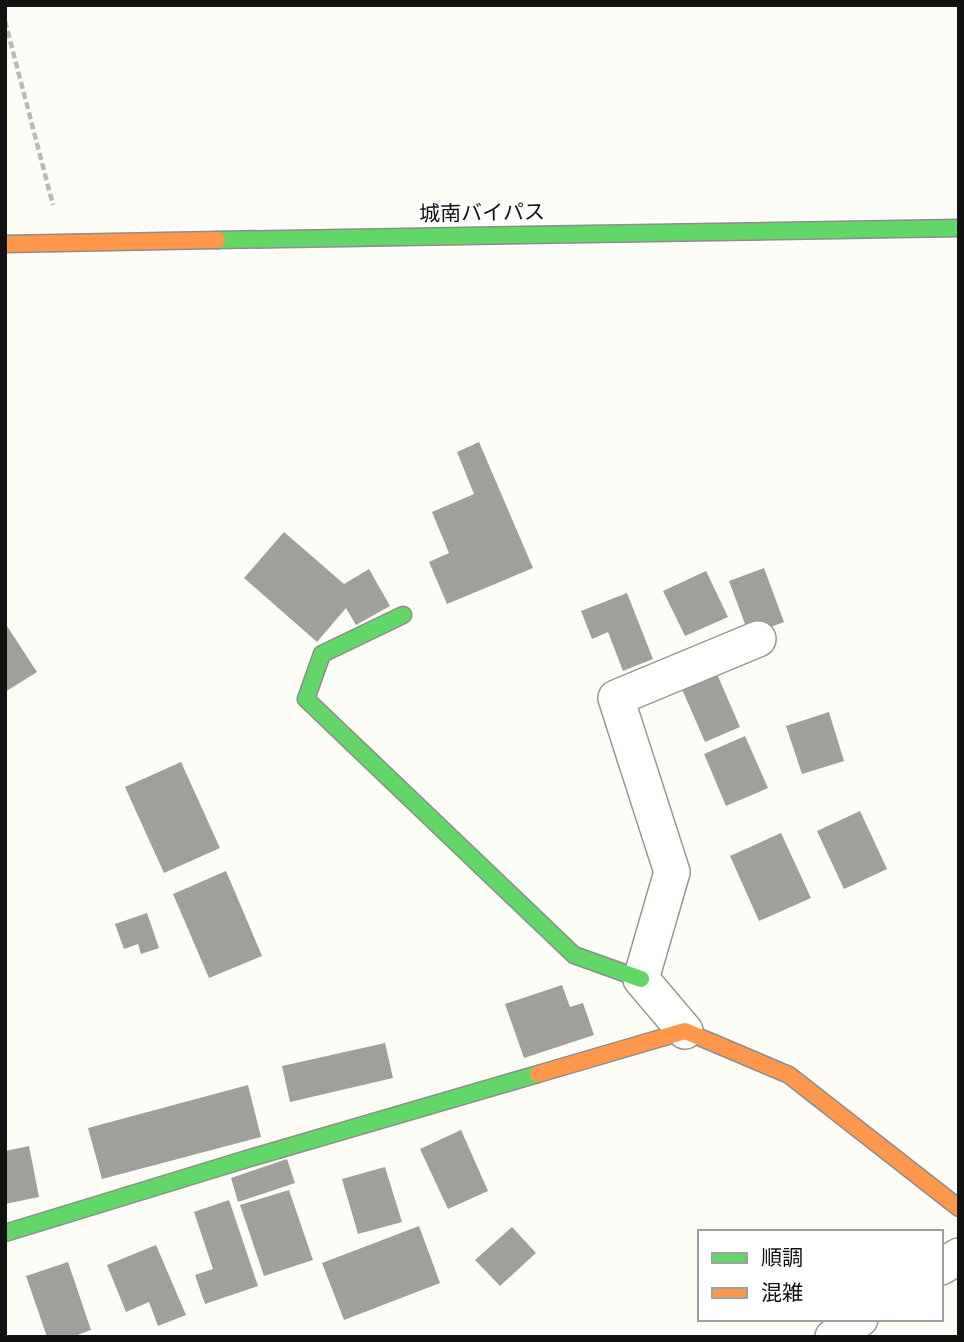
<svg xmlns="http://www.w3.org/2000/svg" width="964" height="1342" font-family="Spectral,'Noto Sans JP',serif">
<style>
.building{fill:#a19f9c}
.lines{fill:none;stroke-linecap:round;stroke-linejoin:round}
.street-casing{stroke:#979795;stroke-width:38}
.fast-casing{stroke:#8e8d8b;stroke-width:19}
.slow-casing{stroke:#8e8d8b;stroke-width:19}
.path{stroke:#b9b9b8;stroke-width:4.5;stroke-dasharray:7 3.5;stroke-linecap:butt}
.street{stroke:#fffffe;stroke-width:35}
.fast{stroke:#63d668;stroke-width:16}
.slow{stroke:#ff974d;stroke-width:16}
.labels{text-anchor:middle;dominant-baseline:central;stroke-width:7;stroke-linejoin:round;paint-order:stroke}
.street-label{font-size:21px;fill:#111;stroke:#fff}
</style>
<rect width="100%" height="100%" fill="#fdfcf7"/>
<path class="building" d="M479,442l54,126 -86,36 -18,-42 20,-9 -17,-41 42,-18 -17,-42z
M284,532l60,52 25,-15 21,37 -34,19 -10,-17 -29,34 -73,-64z
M764,568l20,54 -35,13 -20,-54z
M706,571l22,46 -43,19 -22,-45z
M627,593l26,66 -30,12 -15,-39 -16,7 -11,-28z
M5,623l32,49 -32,20z
M713,665l27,62 -35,15 -27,-62z
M829,712l15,49 -42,13 -16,-48z
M745,736l23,52 -42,18 -22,-52z
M181,762l39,86 -56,25 -39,-86z
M860,811l27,58 -43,20 -27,-58z
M781,833l30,65 -52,23 -29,-65z
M226,871l36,85 -53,22 -36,-84z
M147,913l12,35 -18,6 -3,-10 -14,5 -9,-25z
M562,985l8,22 13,-4 11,32 -70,23 -19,-54z
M385,1043l8,35 -103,24 -8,-36z
M248,1085l13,52 -159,42 -14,-51z
M461,1130l27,61 -40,18 -28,-60z
M29,1146l10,51 -34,7v-53z
M287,1159l8,24 -57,19 -7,-24z
M385,1167l17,55 -44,12 -16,-55z
M289,1190l24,70 -49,16 -24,-71z
M229,1200l29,86 -53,18 -10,-29 18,-6 -19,-57z
M419,1226l21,57 -96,37 -22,-57z
M512,1227l24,26 -36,33 -25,-26z
M156,1245l30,70 -28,11 -9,-24 -23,10 -19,-47z
M68,1262l23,68 -19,7h-25l-21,-61z"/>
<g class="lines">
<g class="street-casing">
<path id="street" d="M685,1031l-44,-52 31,-107 -56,-174 142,-59
M941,1267l18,-11
M833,1337l27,-18"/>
</g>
<g class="fast-casing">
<path id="fast" d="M217,240l742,-12
M403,615l-81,39 -16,45 268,256 67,24
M5,1233l245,-75 288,-84"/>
</g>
<g class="slow-casing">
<path id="slow" d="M5,244l212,-4
M538,1074l147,-43 104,44 170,133"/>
</g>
<path class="path" d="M5,21l48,184"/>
<use href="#street" class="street"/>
<use href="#fast" class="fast"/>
<use href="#slow" class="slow"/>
</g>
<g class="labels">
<g class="street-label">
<text transform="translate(482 214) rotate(-1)">城南バイパス</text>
</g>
</g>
<rect width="964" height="1342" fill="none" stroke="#111111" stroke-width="14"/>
<rect x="698" y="1230" width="245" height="91" fill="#ffffff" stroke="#a0a0a0" stroke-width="2"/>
<rect x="712" y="1253" width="35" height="10" fill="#63d668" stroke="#a0a0a0" stroke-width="2"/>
<text x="761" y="1265" font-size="21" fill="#111111">順調</text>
<rect x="712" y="1288" width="35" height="10" fill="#ff974d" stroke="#a0a0a0" stroke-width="2"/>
<text x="761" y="1300" font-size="21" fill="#111111">混雑</text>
</svg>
